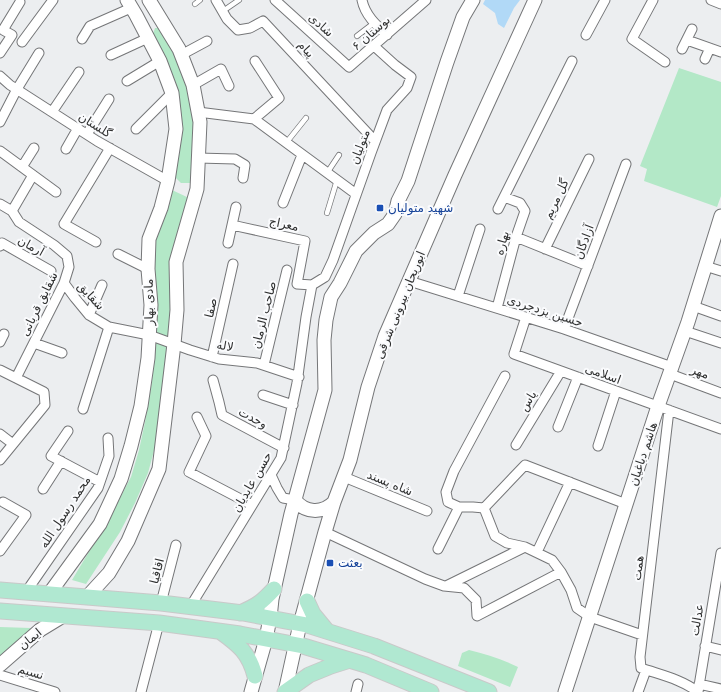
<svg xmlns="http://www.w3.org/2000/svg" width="721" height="692" font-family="'DejaVu Sans','Noto Sans Arabic',sans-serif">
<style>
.green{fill:#b3e8c7}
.water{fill:#b1d9f7}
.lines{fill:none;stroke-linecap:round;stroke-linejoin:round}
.lane-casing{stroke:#757678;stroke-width:6}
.street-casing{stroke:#757678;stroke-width:11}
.secondary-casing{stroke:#757678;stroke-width:15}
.primary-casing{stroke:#c9c9c9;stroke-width:17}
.lane{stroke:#fff;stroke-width:4.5}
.street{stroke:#fff;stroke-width:9}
.secondary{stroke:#fff;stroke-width:13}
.primary{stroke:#b0e8d1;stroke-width:15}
.transit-dot{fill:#1a4fb4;stroke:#fafbfd;stroke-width:1.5}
.labels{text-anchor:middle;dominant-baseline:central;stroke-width:4;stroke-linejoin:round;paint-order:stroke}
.street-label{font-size:12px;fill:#2f3030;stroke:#fafbfd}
.transit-label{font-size:12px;fill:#164399;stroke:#fafbfd;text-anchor:start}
</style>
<rect width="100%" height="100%" fill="#eceef0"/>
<path class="green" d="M155,28h11l23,66 5,34 -1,38 -3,17h-9l-6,-6 4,-26 -26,-117z
M679,68l42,14v114l-4,11 -73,-26 3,-12 -7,-3z
M172,190l17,8 -17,65 -3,74 -16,-4 -1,-65 2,-28z
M155,341l14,6 -10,73 -4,27 -7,26 -13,30 -15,29 -34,52 -14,-4 18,-30 14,-22 27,-51 8,-27 6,-28 7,-41z
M0,627l31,1 -31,29z
M469,650c17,4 33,9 49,17l-8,20 -52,-21 4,-13z"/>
<path class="water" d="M485,0h35l-6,8 -10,20 -6,-4 -3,-11 -12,-9z"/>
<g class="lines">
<g class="lane-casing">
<path id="lane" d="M195,4l5,-4
M223,11l16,-11
M357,36l17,-13
M286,143l20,-25
M327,173l12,-18
M327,213l10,-33"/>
</g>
<g class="street-casing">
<path id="street" d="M216,0l11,19 11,11 12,-2 13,-7 112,120
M275,0l74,67 77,-67
M362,0c3,15 14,25 25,35
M653,0l-21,39 33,23
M711,0l10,4
M586,35l19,-35
M82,39l8,-13 41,-18
M687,40l34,12
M22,42l31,-42
M682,49l10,-20
M0,53l12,-18 -9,-5 17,-28
M111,55l37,-17
M181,55l26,-14
M705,59l5,-11
M0,76l10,9 87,56 71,40
M127,81l33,-20
M193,85l28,-16 8,17
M52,112l27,-40
M198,112l56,7 25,-21 -24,-37
M254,119l102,75
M0,122l17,-33 22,-36
M136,129l36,-36
M87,134l22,-35
M66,149l12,-21
M0,151l56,41
M198,158l37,1 10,6 -2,13
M22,167l12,-19
M283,203l19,-48
M0,204l12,7
M498,209l74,-148
M232,225l73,16 -8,43 15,1 13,-8
M516,237l72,29
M96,242l-32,-18 46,-76
M228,243l8,-36
M0,246l2,-3 49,28
M545,249l44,-90
M118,254l30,15
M705,266l16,5
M325,277l8,-17 38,-107 16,-43 20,-22 4,-11 -16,-12 -21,-19
M409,281l155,48 108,38
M64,283l11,15 14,17 20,12 40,8 41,15 29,9 38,4 42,14
M458,296l22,-67
M693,306l28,10
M497,308l19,-71 9,-26 -5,-8 -16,-6
M89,315l13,-30
M526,317l-12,37 207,75
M564,329l62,-165
M685,331l36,12
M0,342l4,-8
M34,343l28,10
M212,357l21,-93
M264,365l23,-95
M0,370l44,22 1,13 -45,55
M670,374l51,19
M505,376l-51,95 -8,21 2,10 11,5h14l11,1 11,28 12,7 18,4 27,13 9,12 10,18 6,18 13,9 52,18
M16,378l48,-95 5,-16 -2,-11 -13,-11 -35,-23 -7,-11 21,-36
M213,380l6,22 3,13 62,33
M263,395l30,10
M83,409l26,-82
M669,410l-29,247 1,11c20,7 40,11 57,24
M197,417l9,19 -17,36 63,33
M558,427l20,-50
M68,431l-17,25 49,26
M0,434l13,10
M516,445l45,-74
M598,446l18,-55
M271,475l6,13 6,10 12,2
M344,477l83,34
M43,489l18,-28
M484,508l41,-43 101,39
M325,532l100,47 19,7 20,2 12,12 1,16 84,-44
M438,549l21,-42
M0,551l26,-36 -23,-13
M537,552l33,-70
M446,586l79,-39
M26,592l72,-104 11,-32 -1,-18
M161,603l15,-58
M190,607l91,-149 16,-75 9,-66 6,-32
M705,646l16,4
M0,675l55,17
M699,684l22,5
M141,692l18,-69
M356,692l2,-8
M638,692l8,-22
M698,692l23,-139"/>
</g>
<g class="secondary-casing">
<path id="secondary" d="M295,500c10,13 27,14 39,2
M49,594l51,-70 21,-45 10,-33 10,-40 7,-48 3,-53 -3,-36 1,-30 12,-31 7,-27 8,-52 -4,-36 -12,-32 -24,-46 -9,-15
M87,597l22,-24 19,-32 31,-72 15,-125 3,-34 -1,-48 21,-73 3,-67 -7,-37 -14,-36 -30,-49
M0,665l40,-35 23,-14
M251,692l15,-53 4,-21 2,-19 19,-85 34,-124 -1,-50 2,-20 5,-23 9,-14 16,-32 18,-18 14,-9 7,-10 3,-13 10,-20 39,-119 16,-45 10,-17
M285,692l15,-68 25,-92 9,-30 16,-42 18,-73 17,-51 70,-161 80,-175
M565,692l93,-286 30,-84 33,-106"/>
</g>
<g class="primary-casing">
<path id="primary" d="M0,590l161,13 82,10 64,12 67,21 115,46
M307,601l6,13 14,17
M0,611l159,12 81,11 63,12 63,19 65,27
M240,613c17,-7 22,-11 34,-24
M221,632c18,13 28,21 34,44
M285,692l24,-17 22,-9 19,-6"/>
</g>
<use href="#lane" class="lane"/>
<use href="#street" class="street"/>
<use href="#secondary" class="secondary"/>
<use href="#primary" class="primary"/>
</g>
<g class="transit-dot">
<rect x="376" y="204" width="8" height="8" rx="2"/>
<rect x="326" y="559" width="8" height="8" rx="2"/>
</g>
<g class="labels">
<g class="street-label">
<text transform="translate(321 25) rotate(42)">شادی</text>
<text transform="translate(371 33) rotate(-41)">بوستان ۶</text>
<text transform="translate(306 49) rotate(47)">پیام</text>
<text transform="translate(95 125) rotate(32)">گلستان</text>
<text transform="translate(360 147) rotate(-70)">متولیان</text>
<text transform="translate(556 199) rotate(-64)">گل مریم</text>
<text transform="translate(284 224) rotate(12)">معراج</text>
<text transform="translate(584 242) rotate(-70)">آزادگان</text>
<text transform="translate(502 243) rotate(-74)">بهاره</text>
<text transform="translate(31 246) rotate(29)">آرمان</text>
<text transform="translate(91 296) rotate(47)">شقایق</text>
<text transform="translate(149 302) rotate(-91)">مادی بهار</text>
<text transform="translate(39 304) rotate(-64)">شقایق قربانی</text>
<text transform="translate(400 305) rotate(-68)">ابوریحان بیرونی شرقی</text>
<text transform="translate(211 308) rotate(-77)">صفا</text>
<text transform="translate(545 311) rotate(18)">حسین یزدجردی</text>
<text transform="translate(264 315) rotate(-76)">صاحب الزمان</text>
<text transform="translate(225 346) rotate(10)">لاله</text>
<text transform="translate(700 372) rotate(21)">مهر</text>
<text transform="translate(603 374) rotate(20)">اسلامی</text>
<text transform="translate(528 401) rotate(-59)">یاس</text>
<text transform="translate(253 418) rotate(28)">وحدت</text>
<text transform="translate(643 454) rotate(-72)">هاشم دباغیان</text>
<text transform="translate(252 482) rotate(-60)">حسن عابدیان</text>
<text transform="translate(390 483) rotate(22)">شاه پسند</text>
<text transform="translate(65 512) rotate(-57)">محمد رسول الله</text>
<text transform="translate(638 568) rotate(-83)">همت</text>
<text transform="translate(157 571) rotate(-76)">اقاقیا</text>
<text transform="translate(697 620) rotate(-80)">عدالت</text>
<text transform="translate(30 639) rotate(-39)">ایمان</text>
<text transform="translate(31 672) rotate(17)">نسیم</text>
</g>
<g class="transit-label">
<text x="388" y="208">شهید متولیان</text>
<text x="338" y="563">بعثت</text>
</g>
</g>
</svg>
